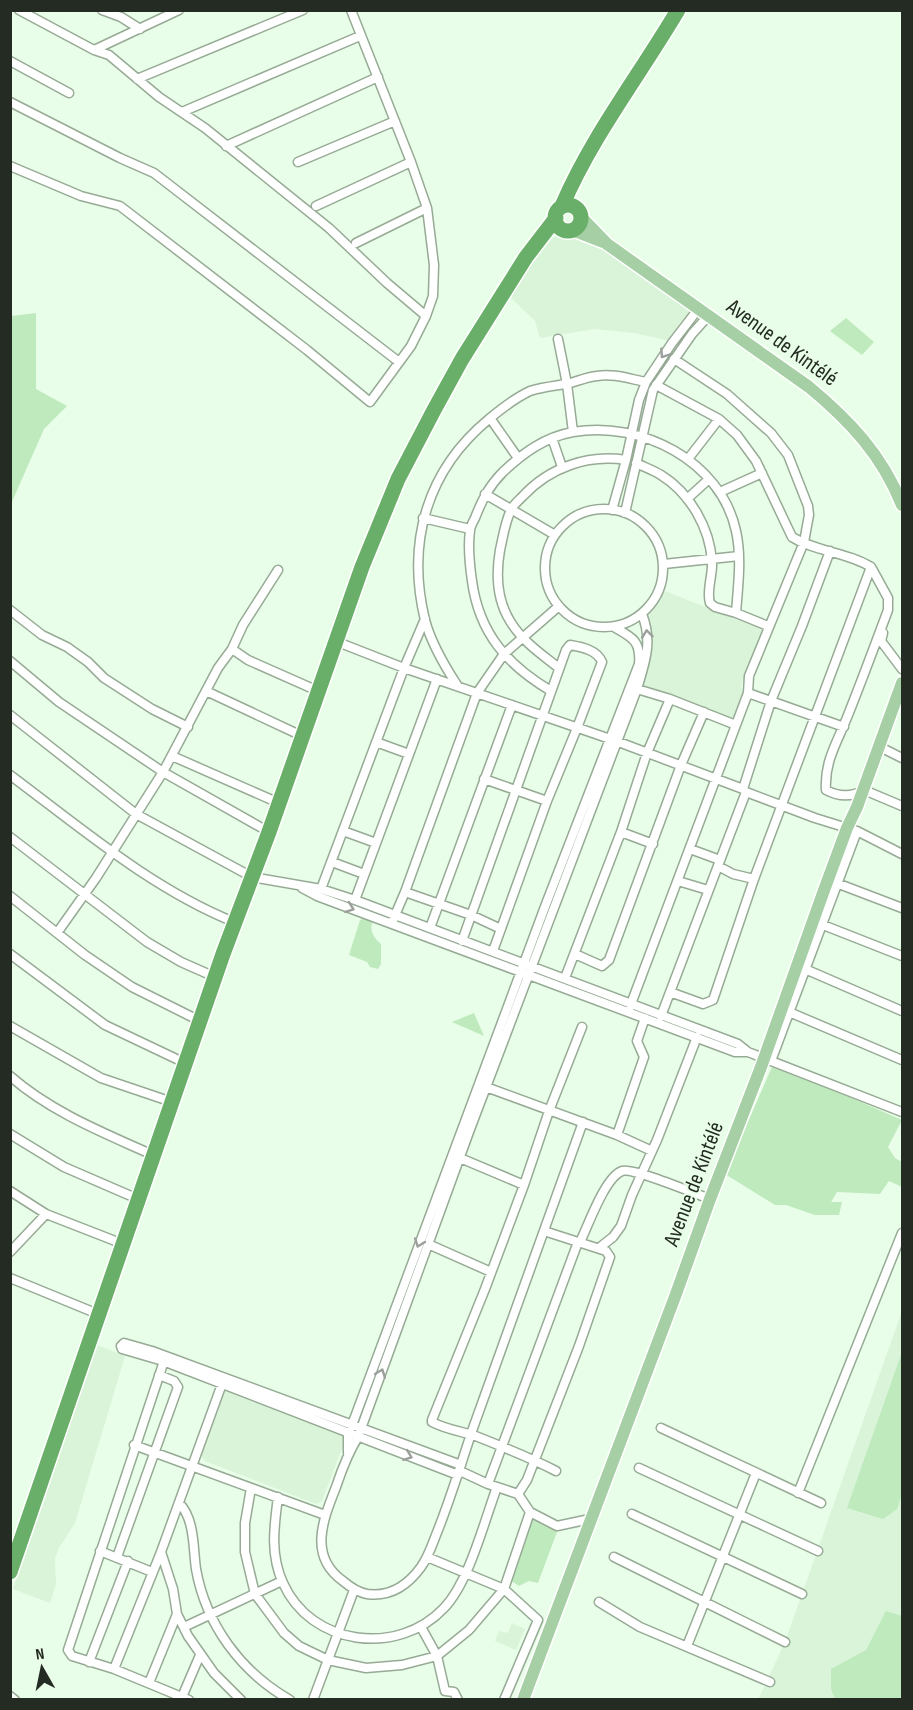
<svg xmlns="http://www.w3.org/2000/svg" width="913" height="1710" font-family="'Sofia Sans Condensed',sans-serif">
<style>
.built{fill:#d9f4d8}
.green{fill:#bfeabd}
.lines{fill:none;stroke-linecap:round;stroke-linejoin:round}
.street-casing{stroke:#96aa95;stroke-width:11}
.primary-casing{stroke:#fff;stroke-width:15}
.highway-casing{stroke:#fff;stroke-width:18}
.street{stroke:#fff;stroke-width:8}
.primary{stroke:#a6cfa5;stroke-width:12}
.highway{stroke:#6aaf69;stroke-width:15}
.oneway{stroke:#9ca09c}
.labels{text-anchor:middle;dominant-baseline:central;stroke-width:4.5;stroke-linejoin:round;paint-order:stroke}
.street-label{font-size:22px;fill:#232b22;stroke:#e9fee8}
</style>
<rect width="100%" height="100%" fill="#e9fee8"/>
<path class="built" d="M572,232l32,13 93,63 -26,33 -37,-8 -40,-4 -54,9 -5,-17 -27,-26 24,-39 16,-16 14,-7z
M665,591l98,39 -22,56 3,8 -10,26 -94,-33 11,-33v-21l-3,-19z
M902,1311v388l-144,1 27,-58z
M95,1344l30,12 -50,167 -16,25 -4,11 1,25 -6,19 -37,-14z
M227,1388l118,47 1,3 -24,63 -6,3 -111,-43 -4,-6 22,-66z
M512,1623l13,6 -9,21 -21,-9 4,-10 9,2z"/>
<path class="green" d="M36,313v76l31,17 -23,23 -33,75v-188z
M846,318l28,24 -12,13 -32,-24z
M369,916l4,4c-4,10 0,17 8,24v20l-3,5 -8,-2 -3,-5 -18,-7 11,-35z
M474,1013l10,23 -32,-14z
M772,1067l16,3 114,50 -14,27 7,11 7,4v25l-13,-6 -9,13 -43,-2 -6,10h11l-3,13h-24l-29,-10h-11l-50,-31z
M902,1352v142l-5,15 -14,10 -36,-11z
M531,1518l19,8 7,6 -19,51 -9,-2 -10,5 -9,-6z
M886,1611l16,5v83h-67l-4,-10v-20l35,-19z"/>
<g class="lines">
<g class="street-casing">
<path id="street" d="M19,10l75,40 15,5 50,42 46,31 124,100 58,55 39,33
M102,10l19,7 19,12
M94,50l85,-40
M10,61l59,32
M137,79l166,-69
M10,102l110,56 34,15 245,189
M182,112l178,-76
M226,146l152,-69
M298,162l97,-41
M10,166l71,30 39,10 187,144 63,52 41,-56 15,-30 7,-20 1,-31 -7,-57 -16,-46 -60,-152
M316,206l95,-44
M356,243l71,-35
M558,339l9,45 6,48
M656,385l63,34 18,16 19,26 36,76c24,15 55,15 79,30l-117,312 -41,121 -10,4 -33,-12
M490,418l28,40
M552,438l10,29
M688,459l31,-40
M636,463c8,4 17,7 25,12 29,18 49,53 51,87 1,13 -6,29 -2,41l5,4 21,6 32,13
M720,492l42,-19
M485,494l70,41
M687,499l22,-20
M545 568a59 59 0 1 1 118 0a59 59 0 1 1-118 0Z
M612,510l14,-50 13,-60 7,-18 26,-39 27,-35
M625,513l28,-123 39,-56 17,-19
M423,518l47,11
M664,564l75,-8
M871,567l17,31v12c-13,35 -26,70 -40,105 -10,26 -24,46 -22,75 13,7 26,7 38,0l38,16
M10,610l32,25 25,12 21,15 16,16 48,31 36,18
M883,633l-2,8 21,28
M335,641l69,27 212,73 127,48 3,3 69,26 42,13 45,23
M232,649l16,11 70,31
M10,661l49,41 104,70 106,60
M559,668c-18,-14 -37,-27 -49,-47 -13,-21 -14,-48 -10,-71 3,-13 5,-28 11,-40 2,-5 8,-10 12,-14 26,-28 64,-42 103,-36
M457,685c-13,-20 -26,-42 -32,-65 -19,-78 2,-150 64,-201 12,-10 26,-21 41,-28 12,-4 24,-5 36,-7 10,-2 20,-7 31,-8 16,-3 33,3 49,6
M637,689l33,10 66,26
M206,691l96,45
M551,691c-44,-26 -72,-58 -79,-110 -2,-14 -4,-37 -2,-50 0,-4 3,-9 5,-13 7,-18 14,-32 28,-46 20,-19 42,-35 70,-40 68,-12 148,29 163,99 6,27 2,55 0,82
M748,693l96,34
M10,715l126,99 116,63 69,12 34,11 383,144 10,8 154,60
M376,742l33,12
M880,747l22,11
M172,756l107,47
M10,775c71,53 142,114 224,147
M484,779l63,22
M743,789l28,-88 31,-75 28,-75
M343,831l33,12
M621,832l32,12
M10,837l137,105 34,20 34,15
M690,849l30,11
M332,862l32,12
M718,866l15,8 21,5
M678,881l30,9
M839,884l63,24
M302,888l15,8 418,156h13
M321,889l83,-221 21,-49
M405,892l66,23 30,14
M10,896l75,59 47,32 68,34
M355,900l82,-221
M393,920l12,-28 72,-199 27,-39 55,-48
M823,925l79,31
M430,928l82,-223
M57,933l39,-55 67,-106 55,-104 14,-19 11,-24 35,-55
M462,941l104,-291 4,-5c12,2 27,5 32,17l-25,66 -30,73 -54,150
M10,954l95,71 80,38
M575,954l27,12 7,-6 72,-195 23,-53
M805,969l97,42
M565,978l56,-146 26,-79 23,-54
M628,1012l120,-319 1,-17 55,-134 5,-27 -1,-9 -20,-51 -17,-22 -44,-39 -53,-35
M789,1012l113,48
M661,1016l85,-224
M10,1026l91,52 71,24
M771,1061l86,-230
M10,1076c41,36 94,57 143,79
M486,1087l131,48 35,16
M583,1122c-38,103 -75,206 -111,309 -11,33 -21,66 -34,99 -5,12 -9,26 -17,37 -13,18 -31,30 -54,27 -10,-2 -17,-7 -24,-13 -35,-25 -20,-61 -7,-94 6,-18 12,-34 22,-50l111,-305 168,-443c8,-27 16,-47 5,-75
M10,1134l54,33 74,32
M617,1135l27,-78 -7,-16 8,-23
M460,1158l64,27
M10,1191l36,23 77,30
M580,1242c8,-16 25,-65 42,-71 10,-4 74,23 88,28
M428,1244l63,28
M599,1248l14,-11 8,-11 11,-31 25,-55 40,-103
M10,1252l36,-38
M10,1278l88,36
M165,1358l-97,292 4,6 42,13 75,31
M661,1428l160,75
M134,1445l191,70
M348,1453v-19l4,-9 194,-521 93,-240c2,-23 -7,-27 -25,-37
M639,1468l179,83
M460,1471l28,13 30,10 12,18 27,14 33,-7
M556,1471c-27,-14 -55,-25 -83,-36 -14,-4 -28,-6 -41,-13v-2l53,-131 39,-104 25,-74 33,-84
M458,1475l-295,-114 -41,-12 -1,-3 3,-3 28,8 309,114
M488,1484l90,-242
M251,1488l-6,35v29l10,42 29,39 15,13 29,14 38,8 36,-3 35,-9 32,-26 35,-41 26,-77
M798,1493l104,-260
M518,1494l9,-14 52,-134 31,-89 -4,-6 -62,-20
M278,1497c-4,30 -8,58 5,86 28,63 115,74 161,25 25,-26 40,-86 53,-121
M179,1503c16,16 14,45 17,66 10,56 45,103 94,131
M632,1514l170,80
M100,1551l52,21
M161,1552l12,37 4,25 11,22 26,37 27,27
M117,1557l61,-170 -4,-6 -15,-6
M427,1557l77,32 34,31 -34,80
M614,1557l171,85
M599,1602l41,25 130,55
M184,1627l98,-46
M421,1627l16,29 8,35 9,1 4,8
M687,1646l69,-173
M89,1662l39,-101
M114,1669l47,-117 62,-171
M149,1683l28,-69
M10,1696l5,4
M182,1697l18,-42
M313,1700l41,-110"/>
</g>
<g class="primary-casing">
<path id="primary" d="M581,217l26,27 202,143c41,34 73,68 93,118
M572,230l31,12
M523,1700l153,-406 34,-95 51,-132 62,-174 24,-65 10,-21 45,-124"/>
</g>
<g class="highway-casing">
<path id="highway" d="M555 218a13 13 0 1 1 26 0a13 13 0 1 1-26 0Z
M562,206c30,-70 77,-130 116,-196
M10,1572l213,-618 46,-122 93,-265 36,-88 36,-69 28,-51 64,-102 30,-39"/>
</g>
<use href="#street" class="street"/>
<use href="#primary" class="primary"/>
<use href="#highway" class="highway"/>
</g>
<defs><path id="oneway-chevron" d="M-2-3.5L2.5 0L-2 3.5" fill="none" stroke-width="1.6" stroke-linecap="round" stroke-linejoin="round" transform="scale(1.5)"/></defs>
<g class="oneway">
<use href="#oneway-chevron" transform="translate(664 354) rotate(124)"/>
<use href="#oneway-chevron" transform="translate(647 634) rotate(-96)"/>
<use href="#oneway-chevron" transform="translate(350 908) rotate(20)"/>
<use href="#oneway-chevron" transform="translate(419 1243) rotate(110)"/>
<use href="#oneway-chevron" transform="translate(381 1373) rotate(-70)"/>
<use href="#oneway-chevron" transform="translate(408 1456) rotate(21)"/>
</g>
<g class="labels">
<g class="street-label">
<text transform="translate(782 343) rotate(36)">Avenue de Kintélé</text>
<text transform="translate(694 1184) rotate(-69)">Avenue de Kintélé</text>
</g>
</g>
<rect width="913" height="1710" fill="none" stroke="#232b22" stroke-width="24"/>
<g transform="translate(42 1668) rotate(351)" stroke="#e9fee8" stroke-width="4.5" paint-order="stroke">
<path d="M0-4.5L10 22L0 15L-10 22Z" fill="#232b22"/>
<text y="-9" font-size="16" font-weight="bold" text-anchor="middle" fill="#232b22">N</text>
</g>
</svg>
